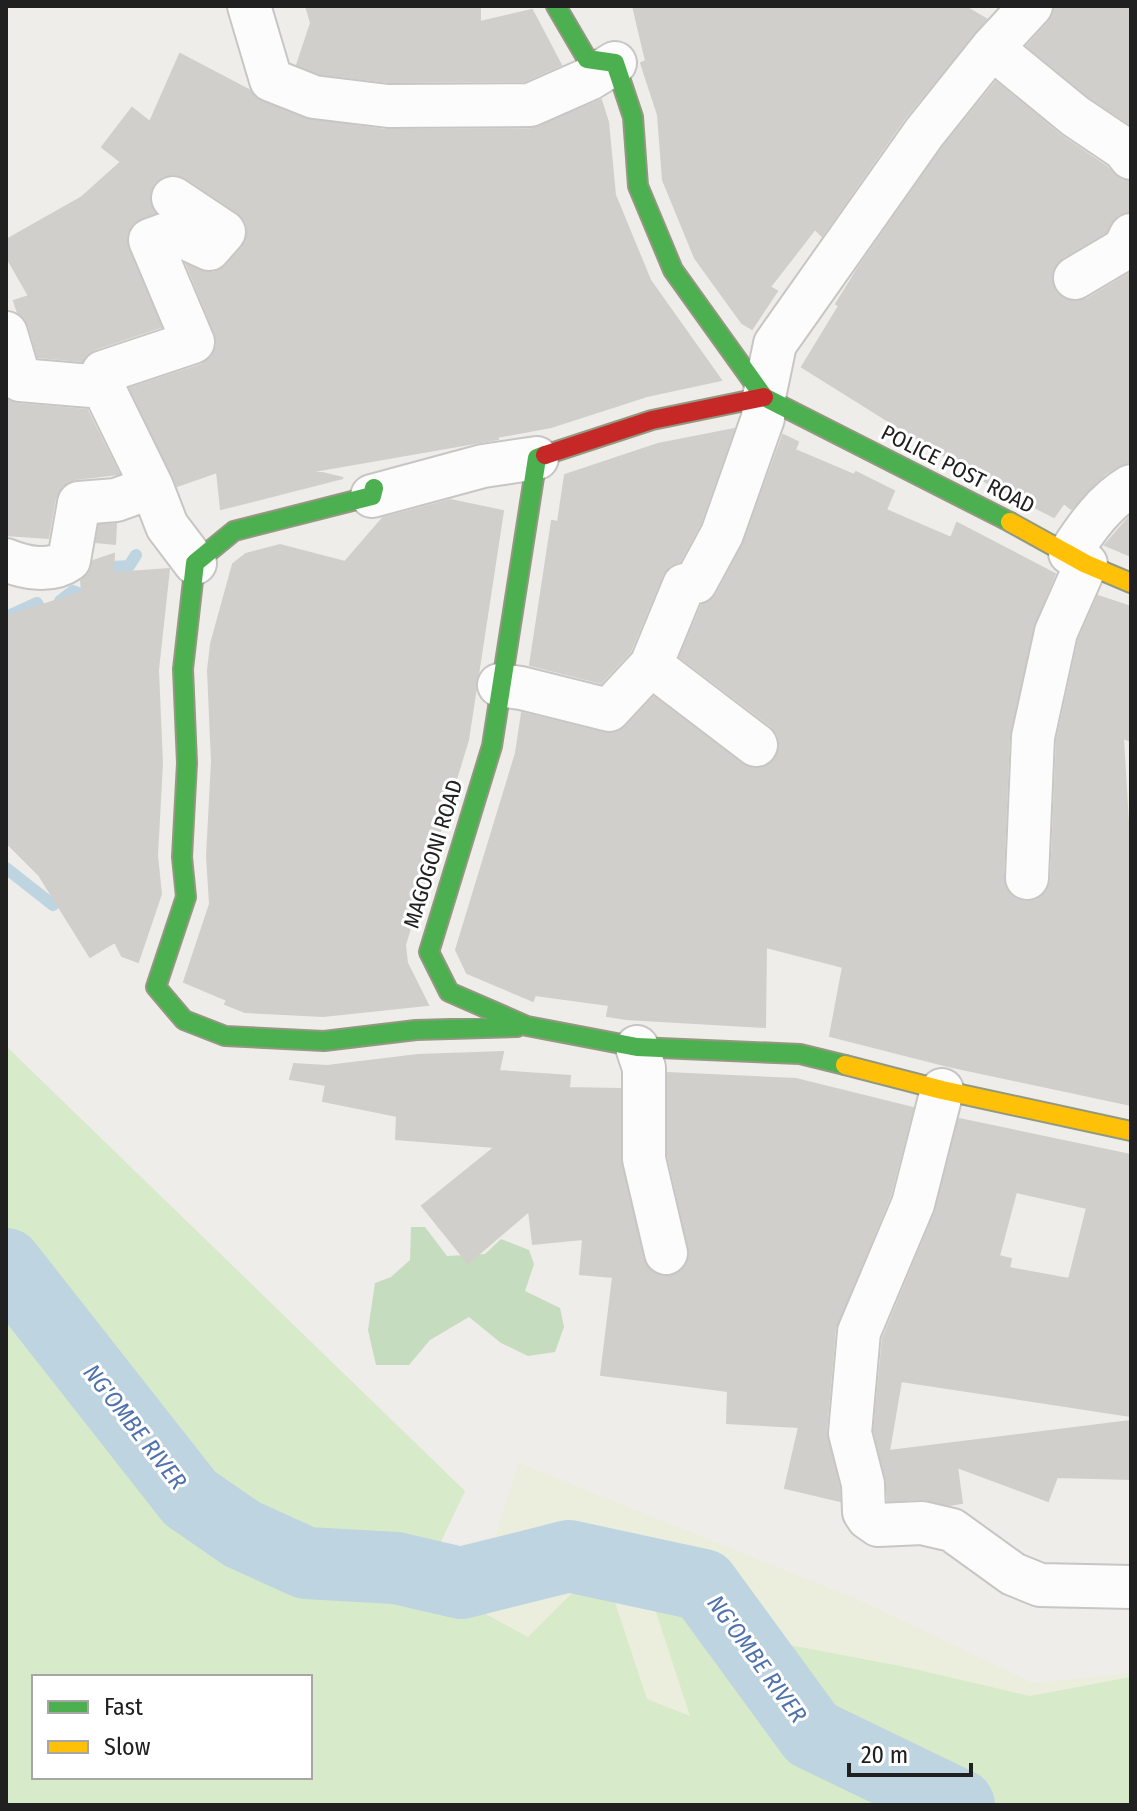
<svg xmlns="http://www.w3.org/2000/svg" width="1137" height="1811" font-family="'Fira Sans Condensed',sans-serif">
<style>
.farmland{fill:#ebeedd}
.grass{fill:#d7eac9;fill-rule:evenodd}
.forest{fill:#c6dcbf}
.lines{fill:none;stroke-linecap:round;stroke-linejoin:round}
.stream{stroke:#bed4e0;stroke-width:12}
.river{stroke:#bed4e0;stroke-width:72}
.building{fill:#d1cfcc;stroke:#d1cfca;stroke-width:2;fill-rule:evenodd}
.street-casing{stroke:#c7c6c5;stroke-width:46}
.fast-casing{stroke:#939881;stroke-width:22}
.slow-casing{stroke:#939881;stroke-width:22}
.jam-casing{stroke:#939881;stroke-width:22}
.street{stroke:#fcfcfc;stroke-width:42}
.fast{stroke:#4caf50;stroke-width:18}
.slow{stroke:#ffc107;stroke-width:18}
.jam{stroke:#c62828;stroke-width:18}
.labels{text-anchor:middle;dominant-baseline:central;stroke-width:6;stroke-linejoin:round;paint-order:stroke}
.street-label{font-size:22px;fill:#202020;stroke:#fff}
.water-label{font-size:24px;font-style:italic;fill:#5072ac;stroke:#fff}
</style>
<rect width="100%" height="100%" fill="#eeede9"/>
<path class="farmland" d="M519,1463l342,138 172,82 98,-10v132h-724z"/>
<path class="grass" d="M6,1046l459,445 -42,89 105,57 74,-74 45,136 43,17 -53,-162 137,88 136,26 120,28 101,-19v128h-1125zM34,1677h276v100h-276z"/>
<path class="forest" d="M411,1227h14l22,29 38,-2 16,-15 28,11 5,14 -9,27 35,17 4,19 -9,25 -27,4 -27,-13 -32,-26 -39,23 -21,25h-33l-8,-35 7,-47 16,-6 19,-17z"/>
<g class="lines">
<path class="stream" d="M97,568l32,-2 7,-11
M60,601l13,-10 13,5 2,6
M6,617l31,-14 8,16
M6,868l47,37 14,-12"/>
<path class="river" d="M6,1264l184,234 52,36 64,29 90,5 65,15 108,-27 134,29 109,149 147,71"/>
</g>
<path class="building" d="M306,6h174v16l52,-12 29,55 -36,16 -136,1 -69,-8 -23,-9 14,-42z
M633,6h331l22,13 -82,100 -82,117 -7,-7 -45,58 7,4 -25,38 -10,-6 -47,-65 -32,-78 -5,-65 -17,-52 5,-2z
M1054,6h77v119l-42,-28 -62,-51 22,-24z
M180,54l69,36 13,12 43,17 80,11 146,-1 70,-29 7,22 7,73 35,85 71,100 -74,16 -96,31 -54,10 1,2 -184,32 29,7 -118,30 -4,1 -4,-37 -40,14 -47,-98 71,-23 11,-8 5,-12 -2,-12 -28,-68 13,6 13,2 13,-8 16,-17 5,-12 -1,-14 -9,-10 -51,-34 -12,-4 -12,3 -9,8 -4,11 6,17 -23,11 -6,13 2,12 33,78 -66,22 -13,12 -44,-4 -9,-31 -11,-13 -4,-12 15,-5 -23,-40v-16l76,-43 39,-35 -19,-15 30,-39 18,14z
M996,82l64,53 47,32 14,13 10,1v30l-14,4 -11,17 -44,26 -7,8 -4,11 4,14 9,8 12,3 11,-3 44,-26v189l-12,4 -13,7 -35,36 -7,-6 -10,14 -65,-33 -187,-117 37,-61 -3,-2 23,-37 84,-120z
M7,400l11,4 69,6 32,64 -43,5 -8,3 -8,7 -5,10 -7,39 -42,-3z
M734,429l-34,95 -20,37 -11,5 -7,10 -32,76 -29,31 -71,-18 22,-144 6,1 7,-47 93,-31z
M783,435l15,7 -3,8 59,25 2,-3 38,19 -8,19 65,28 6,-15 98,51 -22,53 -24,109 -6,141 3,13 9,9 10,3 12,-2 10,-9 4,-11 6,-140 22,-101 19,-43 33,11v134l-8,-3 5,85 3,-1v283l-183,-39 -118,-30 13,-69 -77,-20 -1,80 -139,-8 -19,-3 2,-11 -74,-10 -2,6 -66,-28 -11,-23 60,-197 6,-40 81,20h12l12,-7 27,-29 88,67 12,5 10,-2 11,-8 5,-12 -2,-12 -7,-9 -91,-69 22,-52 15,-11 26,-49z
M450,500l53,11 -35,229 -63,205 2,18 21,42 -105,11 -78,-4 -20,-8 2,-4 -43,-18 26,-78 -3,-48 5,-94 -4,-92 3,-26 22,-80 13,-10 34,-9 65,17 38,-44z
M1131,515v41l-26,-11z
M116,524l-1,20 -19,-2 3,-17z
M114,554l-1,19 56,-4 -11,101 4,93 -5,93 4,38 -23,68 -16,-6 -7,-14 -25,15 -51,-82 -33,-33v-225l76,-25 -1,-11 8,-8 4,-12z
M503,1052l-4,19 71,5 -1,12 51,1 1,75 22,94 6,12 11,6h12l10,-5 7,-12v-11l-21,-92v-83l128,6 117,29 -23,88 -55,133 -9,102 13,56 1,14 -55,-13 14,-61 -72,-4 1,-32 -127,-16 12,-98 -33,-3 3,-35 -50,5 -4,-33 -61,52 -46,-57 73,-59 -99,-8 1,-23 -74,-15 3,-16 -36,-6 4,-15 33,2 91,-11z
M959,1119l172,36v261l-230,-35 -12,70 242,-30v58l-74,-2 -9,24 -91,-34 5,36 -13,2 -28,-6 -33,2 -2,-23 -12,-47 9,-93 52,-125zM1016,1192l71,16 -18,71 -60,-11 2,-9 -12,-3z"/>
<g class="lines">
<g class="street-casing">
<path id="street" d="M249,6l22,74 43,17 74,9 142,-1 59,-26 26,-16
M992,48l83,68 49,33 7,9
M1075,278l49,-29 7,-14
M6,333l14,47 83,7 49,100 15,39 28,37
M103,387v-15l90,-30 -43,-102 22,-8 37,17 15,-17 -51,-34
M372,496l111,-30 54,-8
M1070,553c16,-25 35,-52 61,-67
M6,560c19,8 45,13 63,0l10,-57 37,-3 36,-13
M651,665l105,80
M499,685l22,3 88,22 42,-45 33,-80 12,-3 26,-48 41,-116 1,-21 11,-53 149,-211 68,-85 39,-42
M1027,878l6,-141 23,-105 30,-68
M637,1047l7,21v91l22,94
M942,1090l-29,114 -54,128 -9,101 13,51 1,28 4,6 10,7 44,-2 30,7 61,44 27,11 91,2"/>
</g>
<g class="fast-casing">
<path id="fast" d="M556,6l31,53 28,4 18,54 5,69 35,84 91,127 246,125
M545,455l-8,3 -45,288 -63,206 20,40 78,34 110,21 163,7 45,11
M374,488l-2,8 -138,35 -39,32 -12,106 4,94 -5,94 4,40 -30,90 28,33 41,16 99,5 92,-11 101,-3"/>
</g>
<g class="slow-casing">
<path id="slow" d="M1010,522l76,42 45,19
M845,1065l97,25 189,41"/>
</g>
<g class="jam-casing">
<path id="jam" d="M545,455l107,-35 112,-23"/>
</g>
<use href="#street" class="street"/>
<use href="#fast" class="fast"/>
<use href="#slow" class="slow"/>
<use href="#jam" class="jam"/>
</g>
<g class="labels">
<g class="street-label">
<text transform="translate(958 469) rotate(27)">POLICE POST ROAD</text>
<text transform="translate(433 854) rotate(-73)">MAGOGONI ROAD</text>
</g>
<g class="water-label">
<text transform="translate(135 1427) rotate(52)">NG'OMBE RIVER</text>
<text transform="translate(757 1659) rotate(54)">NG'OMBE RIVER</text>
</g>
</g>
<rect width="1137" height="1811" fill="none" stroke="#202020" stroke-width="16"/>
<rect x="32" y="1675" width="280" height="104" fill="#ffffff" stroke="#a6a6a6" stroke-width="2"/>
<rect x="48" y="1701" width="40" height="12" fill="#4caf50" stroke="#a6a6a6" stroke-width="2"/>
<text x="104" y="1715" font-size="24" fill="#202020">Fast</text>
<rect x="48" y="1741" width="40" height="12" fill="#ffc107" stroke="#a6a6a6" stroke-width="2"/>
<text x="104" y="1755" font-size="24" fill="#202020">Slow</text>
<path d="M849 1763v12h122v-12" fill="none" stroke="#202020" stroke-width="4"/>
<text x="861" y="1763" font-size="24" fill="#202020" stroke="#ffffff" stroke-width="6" paint-order="stroke">20 m</text>
</svg>
